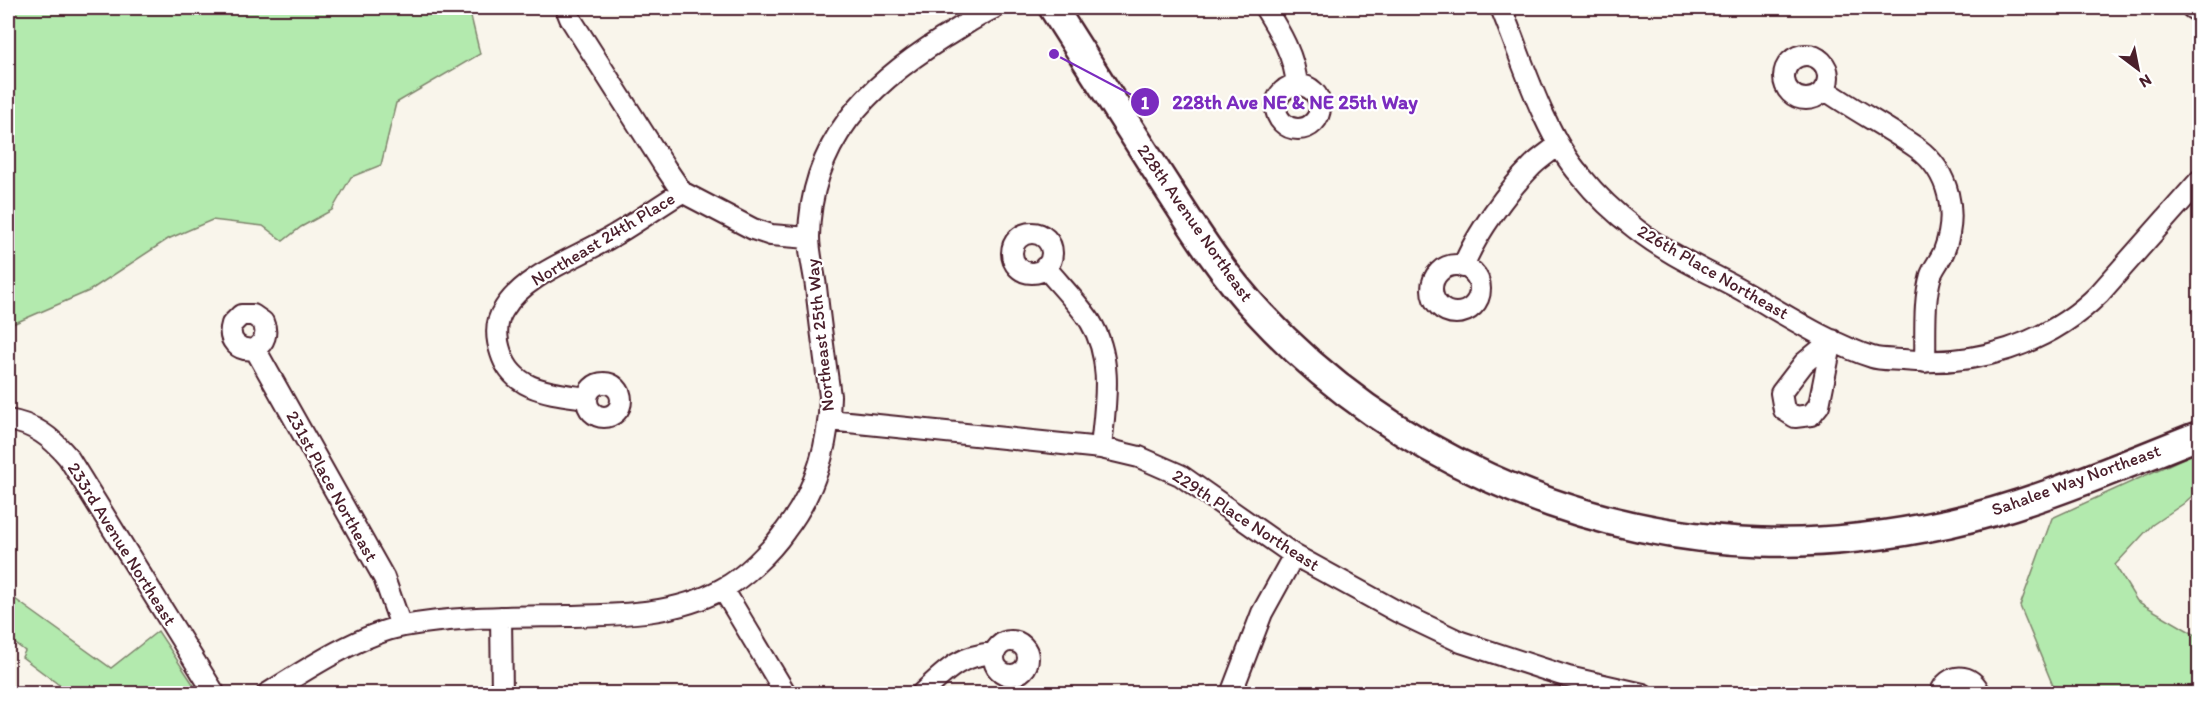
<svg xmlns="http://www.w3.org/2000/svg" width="2207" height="701" font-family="Itim,sans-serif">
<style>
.green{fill:#b3eaae;stroke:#7e846c;stroke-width:1.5}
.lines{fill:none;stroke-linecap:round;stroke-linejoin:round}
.street-casing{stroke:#4a1f2b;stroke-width:24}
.secondary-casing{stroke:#4a1f2b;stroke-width:32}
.street{stroke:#fff;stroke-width:20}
.secondary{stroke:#fff;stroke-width:27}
.labels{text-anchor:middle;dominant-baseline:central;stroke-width:4.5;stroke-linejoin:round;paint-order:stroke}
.street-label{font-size:18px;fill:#4a1f2b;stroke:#fff}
.leader{fill:none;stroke:#7b2cbf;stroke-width:2}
.callout-dot{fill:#7b2cbf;stroke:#fff;stroke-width:2}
.mark-label{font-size:18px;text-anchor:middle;font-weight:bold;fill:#fff}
.callout-label{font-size:20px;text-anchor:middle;font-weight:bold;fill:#7b2cbf;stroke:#fff;stroke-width:4.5;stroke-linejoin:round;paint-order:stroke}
</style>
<rect width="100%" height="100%" fill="#f9f5eb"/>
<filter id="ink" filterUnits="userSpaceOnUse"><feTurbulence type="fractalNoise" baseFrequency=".0167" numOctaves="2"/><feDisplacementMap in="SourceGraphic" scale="12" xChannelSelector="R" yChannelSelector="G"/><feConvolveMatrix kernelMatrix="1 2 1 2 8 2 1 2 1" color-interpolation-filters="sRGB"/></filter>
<g filter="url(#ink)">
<path class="green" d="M8,8h461l11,46 -84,49 -15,62 -30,12 -19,33 -31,17 -18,14 -20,-15 -51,-6 -44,19 -79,52 -81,35z
M2199,451v39l-16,14 -31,21 -37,40 22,36 62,36v56h-143l-36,-87 32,-88z
M8,594l103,74 47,-37 41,62h-129l-48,-36 3,-6 -17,-13z"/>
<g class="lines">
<g class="street-casing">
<path id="street" d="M566,8l4,10 95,149 17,25 71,37 18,6 38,3
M1265,8c15,24 30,49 32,78
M1501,8c21,51 43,126 79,167 16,20 36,39 56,54 30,24 68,41 102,59 40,22 91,56 134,69 9,3 21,2 31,3 71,7 145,-15 196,-66l101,-114
M2192,8l8,5
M1784 77a22 22 0 1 1 44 0a22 22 0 1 1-44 0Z
M1276 107a22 22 0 1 1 44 0a22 22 0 1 1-44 0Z
M1824,89c30,21 63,38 93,59 33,24 41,66 27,103 -3,8 -10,16 -13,24 -8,28 -5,59 -6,87
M1012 253a20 20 0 1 1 40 0a20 20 0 1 1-40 0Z
M1432 289a24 24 0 1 1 48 0a24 24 0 1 1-48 0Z
M1045,267c15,18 32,35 45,54 24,38 15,85 11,127
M1463,267c12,-32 46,-78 69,-101 8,-8 18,-14 26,-21
M1832,340l-13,65 -8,10 -16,2 -11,-7 -3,-17 23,-30z
M255,349c-17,3 -28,-9 -23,-25l9,-9h12l10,7c5,11 2,20 -8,27l129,229 17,48
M587 400a17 17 0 1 1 34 0a17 17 0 1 1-34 0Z
M587,398c-34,-5 -74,-6 -86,-45 -5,-15 -6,-31 3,-44 21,-35 75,-52 109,-73 24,-14 46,-30 69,-44
M8,420c26,4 43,17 60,37l147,237
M829,420l272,28 38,9 41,18 114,80 104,57 63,30 107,35 75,17
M723,589l63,105
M501,617l1,77
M994 658a17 17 0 1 1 34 0a17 17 0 1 1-34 0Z
M267,694c38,-24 93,-60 137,-68 54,-10 109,-9 163,-10 53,-1 108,-1 155,-27 22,-11 49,-38 63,-58 30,-39 44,-86 45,-135 -5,-36 -10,-73 -14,-109 -2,-16 -7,-34 -7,-50 1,-95 59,-152 134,-199 17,-10 33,-22 51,-30
M921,694c26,-24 37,-38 73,-41
M1231,694l31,-81 32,-58
M1940,694c7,-22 33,-22 40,0"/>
</g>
<g class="secondary-casing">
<path id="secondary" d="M1053,8c35,55 70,110 105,165 31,48 62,99 102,141 128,138 314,222 502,228 63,2 126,-6 187,-19 86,-19 169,-56 251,-88"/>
</g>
<use href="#street" class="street"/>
<use href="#secondary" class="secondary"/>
</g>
</g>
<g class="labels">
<g class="street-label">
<text transform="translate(1195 223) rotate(55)">228th Avenue Northeast</text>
<text transform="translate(603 239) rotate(-31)">Northeast 24th Place</text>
<text transform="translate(1713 272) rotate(30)">226th Place Northeast</text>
<text transform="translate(820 335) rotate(-96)">Northeast 25th Way</text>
<text transform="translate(2076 480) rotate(-20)">Sahalee Way Northeast</text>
<text transform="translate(332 486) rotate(61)">231st Place Northeast</text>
<text transform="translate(1246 520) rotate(33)">229th Place Northeast</text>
<text transform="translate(122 544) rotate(58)">233rd Avenue Northeast</text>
</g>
</g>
<path class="leader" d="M1054 54L1145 102"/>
<g class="callout-dot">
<circle cx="1054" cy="54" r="6"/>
<circle cx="1145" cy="102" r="15"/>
</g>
<g class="mark-label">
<text x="1145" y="109">1</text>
</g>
<g class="callout-label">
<text x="1295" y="109">228th Ave NE &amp; NE 25th Way</text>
</g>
<rect width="2207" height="701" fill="none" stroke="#fff" stroke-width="30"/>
<rect x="15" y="15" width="2177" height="671" fill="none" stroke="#4a1f2b" stroke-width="2" filter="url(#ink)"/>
<g transform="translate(2138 69) rotate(148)" stroke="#ffffff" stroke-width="4.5" paint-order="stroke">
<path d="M0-4.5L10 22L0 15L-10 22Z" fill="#4a1f2b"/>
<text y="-9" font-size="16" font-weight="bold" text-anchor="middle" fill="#4a1f2b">N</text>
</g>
</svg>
